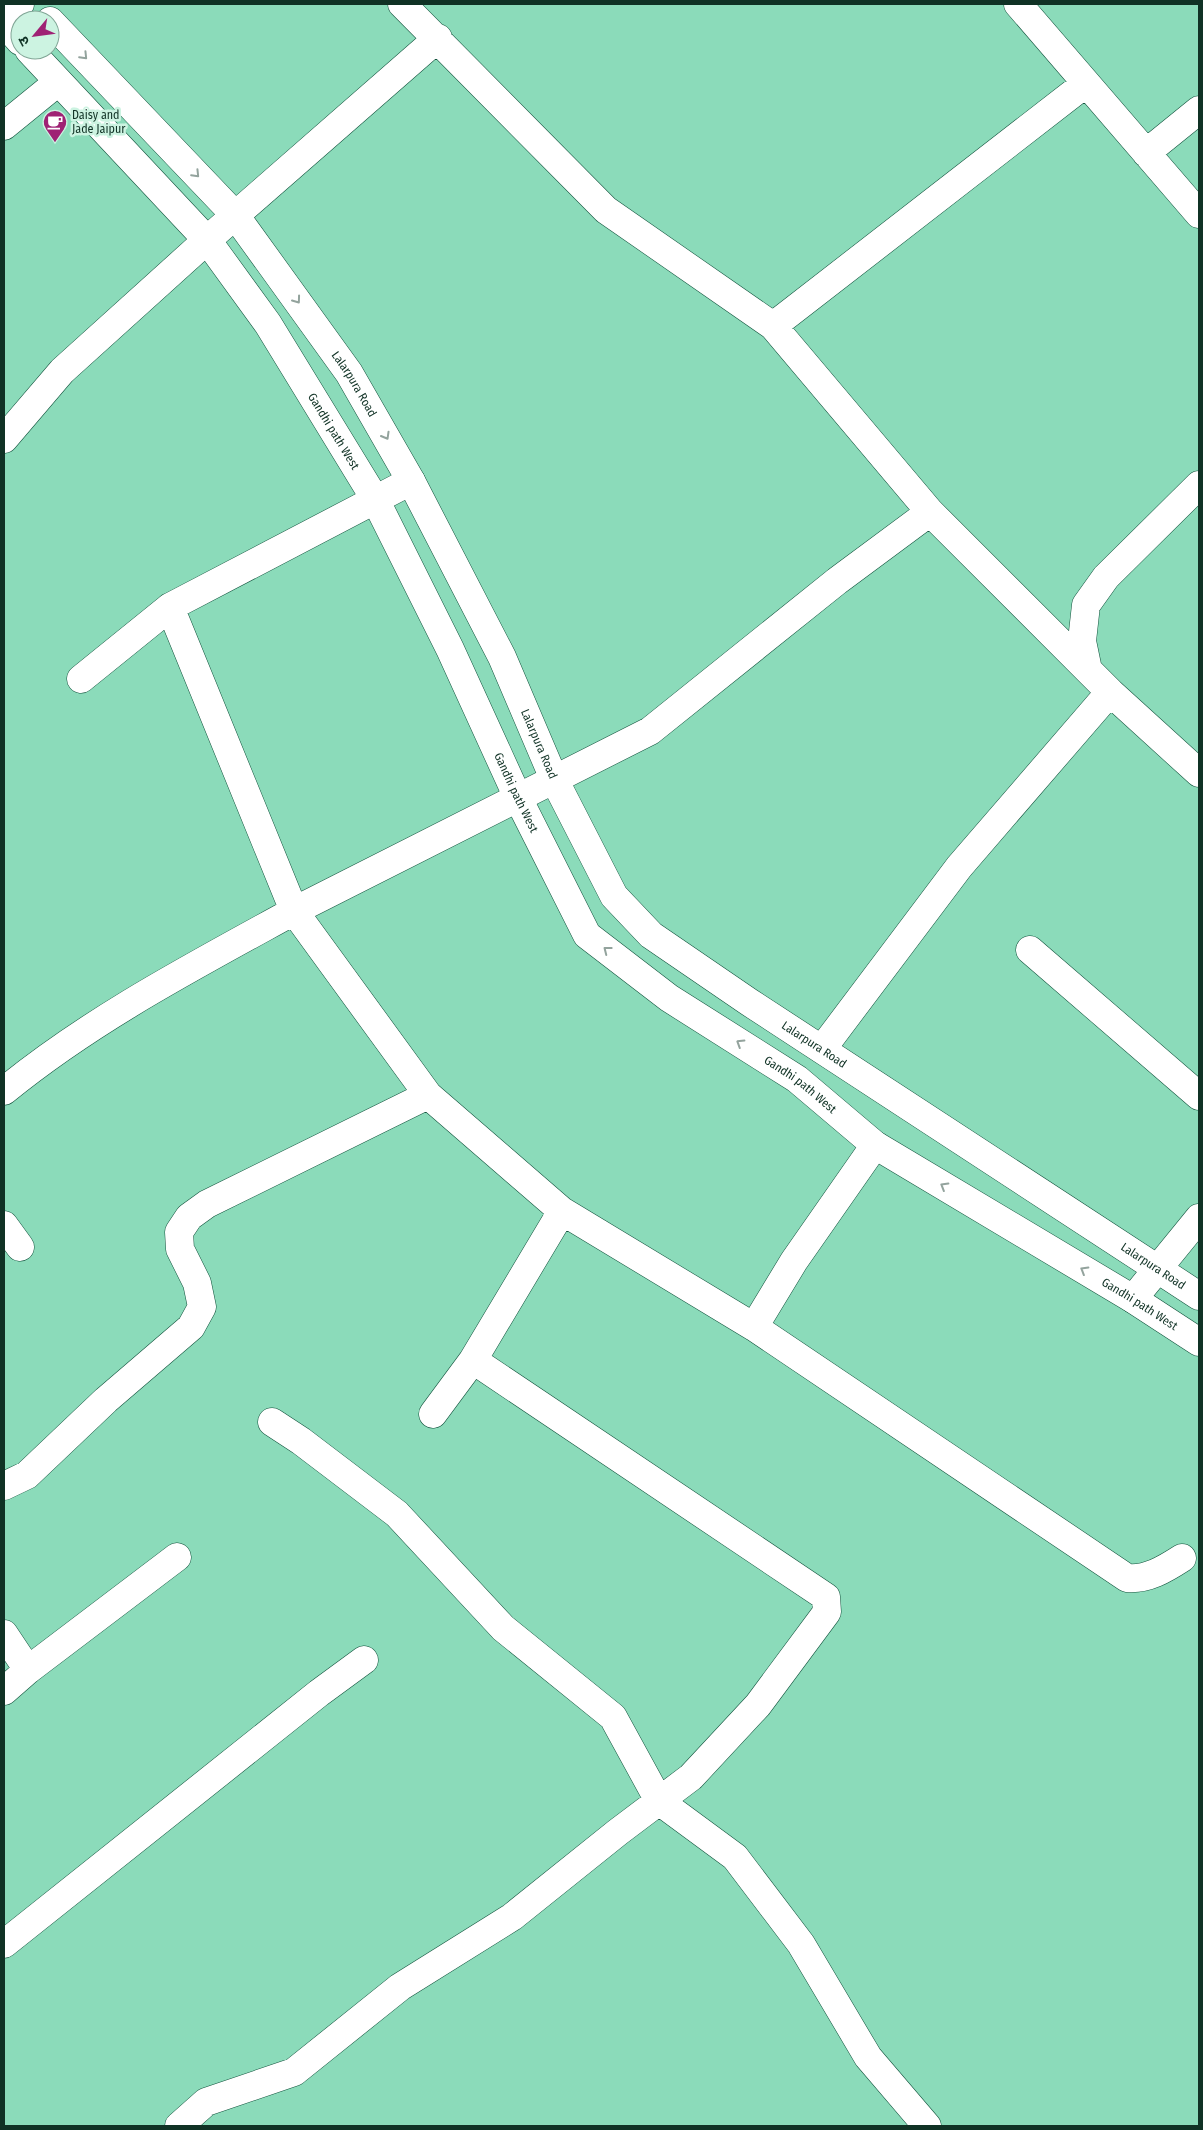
<svg xmlns="http://www.w3.org/2000/svg" width="1203" height="2130" font-family="'Fira Sans Condensed','Noto Sans Devanagari',sans-serif">
<style>
.lines{fill:none;stroke-linecap:round;stroke-linejoin:round}
.street-casing{stroke:#12533d;stroke-width:29}
.secondary-casing{stroke:#12533d;stroke-width:29}
.street{stroke:#fff;stroke-width:28}
.secondary{stroke:#fff;stroke-width:28}
.oneway{stroke:#93a39d}
.labels{text-anchor:middle;dominant-baseline:central;stroke-width:5;stroke-linejoin:round;paint-order:stroke}
.poi-label{font-size:12px;fill:#103225;stroke:#ccf3e1;text-anchor:start}
.street-label{font-size:12px;fill:#103225;stroke:#ccf3e1}
</style>
<rect width="100%" height="100%" fill="#8bdbba"/>
<g class="lines">
<g class="street-casing">
<path id="street" d="M402,4l204,206 167,116 157,186 -93,69 -187,150 -356,180 134,184 134,116 192,116 40,-66 81,-116
M1018,4l181,210
M4,20l16,-16
M4,126l54,-44
M1146,153l53,-43
M773,326l312,-242
M4,439l58,-68 145,-131 231,-202
M930,512l158,158
M81,679l89,-72 241,-126
M1110,692l-22,-22 -6,-29 4,-36 20,-28 93,-92
M1030,950l169,146
M822,1049l137,-182 151,-175 89,81
M4,1091c88,-72 190,-125 290,-180l-124,-304
M4,1225l16,22
M1133,1299l66,-81
M754,1327l373,251c20,2 38,-9 55,-20
M433,1414l40,-54
M272,1422l29,19 96,73 106,114 110,89 46,84 76,56 66,87 67,113 59,69
M4,1486l23,-11 79,-75 85,-73 11,-20 -5,-24 -17,-34 -1,-17 10,-15 18,-13 221,-109
M4,1634l24,36
M4,1691l24,-21 149,-113
M4,1944l315,-251 45,-33
M179,2126l27,-24 88,-30 106,-85 112,-70 106,-85 73,-55 67,-72 69,-93 -1,-15 -353,-237 89,-149"/>
</g>
<g class="secondary-casing">
<g id="secondary">
<path id="s1" d="M50,21l185,194 114,158 62,108 91,176 52,122 60,117 37,39 98,67 450,294"/>
<path d="M4,23l16,18"/>
<path id="s2" d="M29,50l178,190 61,84 107,175 75,150 68,149 69,137 82,63 128,81 78,66 258,154 66,43"/>
</g>
</g>
<use href="#street" class="street"/>
<use href="#secondary" class="secondary"/>
</g>
<defs><path id="oneway-chevron" d="M-2-3.5L2.5 0L-2 3.5" fill="none" stroke-width="1.6" stroke-linecap="round" stroke-linejoin="round" transform="scale(1.25)"/></defs>
<g class="oneway">
<use href="#oneway-chevron" transform="translate(84 56) rotate(46)"/>
<use href="#oneway-chevron" transform="translate(196 174) rotate(46)"/>
<use href="#oneway-chevron" transform="translate(297 300) rotate(54)"/>
<use href="#oneway-chevron" transform="translate(386 436) rotate(60)"/>
<use href="#oneway-chevron" transform="translate(607 950) rotate(-142)"/>
<use href="#oneway-chevron" transform="translate(740 1043) rotate(-148)"/>
<use href="#oneway-chevron" transform="translate(944 1186) rotate(-149)"/>
<use href="#oneway-chevron" transform="translate(1084 1270) rotate(-149)"/>
</g>
<defs>
<g id="cafe-pin" transform="scale(1.25)"><path d="M0 17L-7.5 6A9.5 9.5 0 1 1 7.5 6Z" fill="#9f2174" stroke="#ccf3e1"/><path d="M-5.5-4.5H6V0H3Q3 3.5 0 3.5H-2.5Q-5.5 3.5-5.5 0ZM3-3.2v2h1.7v-2ZM-6 4.5H4V6H-6Z" fill="#fff"/></g>
</defs>
<g fill-rule="evenodd">
<use href="#cafe-pin" x="55" y="122"/>
</g>
<g class="labels">
<g class="poi-label">
<text x="72" y="115">Daisy and<tspan x="72" dy="14">Jade Jaipur</tspan></text>
</g>
<g class="street-label">
<text stroke="none"><textPath href="#s1" startOffset="475">Lalarpura Road</textPath></text>
<text stroke="none"><textPath href="#s2" startOffset="490">Gandhi path West</textPath></text>
<text stroke="none"><textPath href="#s1" startOffset="880">Lalarpura Road</textPath></text>
<text stroke="none"><textPath href="#s2" startOffset="895">Gandhi path West</textPath></text>
<text stroke="none"><textPath href="#s1" startOffset="1300">Lalarpura Road</textPath></text>
<text stroke="none"><textPath href="#s2" startOffset="1315">Gandhi path West</textPath></text>
<text stroke="none"><textPath href="#s1" startOffset="1705">Lalarpura Road</textPath></text>
<text stroke="none"><textPath href="#s2" startOffset="1720">Gandhi path West</textPath></text>
</g>
</g>
<rect width="1203" height="2130" fill="none" stroke="#103225" stroke-width="10"/>
<g transform="translate(35 35) rotate(241)"><circle r="24" fill="#ccf3e1" stroke="#81a696"/>
<path d="M0-4L9 19L0 12L-9 19Z" fill="#9f2174"/>
<text y="-8" font-size="14" font-weight="bold" text-anchor="middle" fill="#103225">उ</text>
</g>
</svg>
